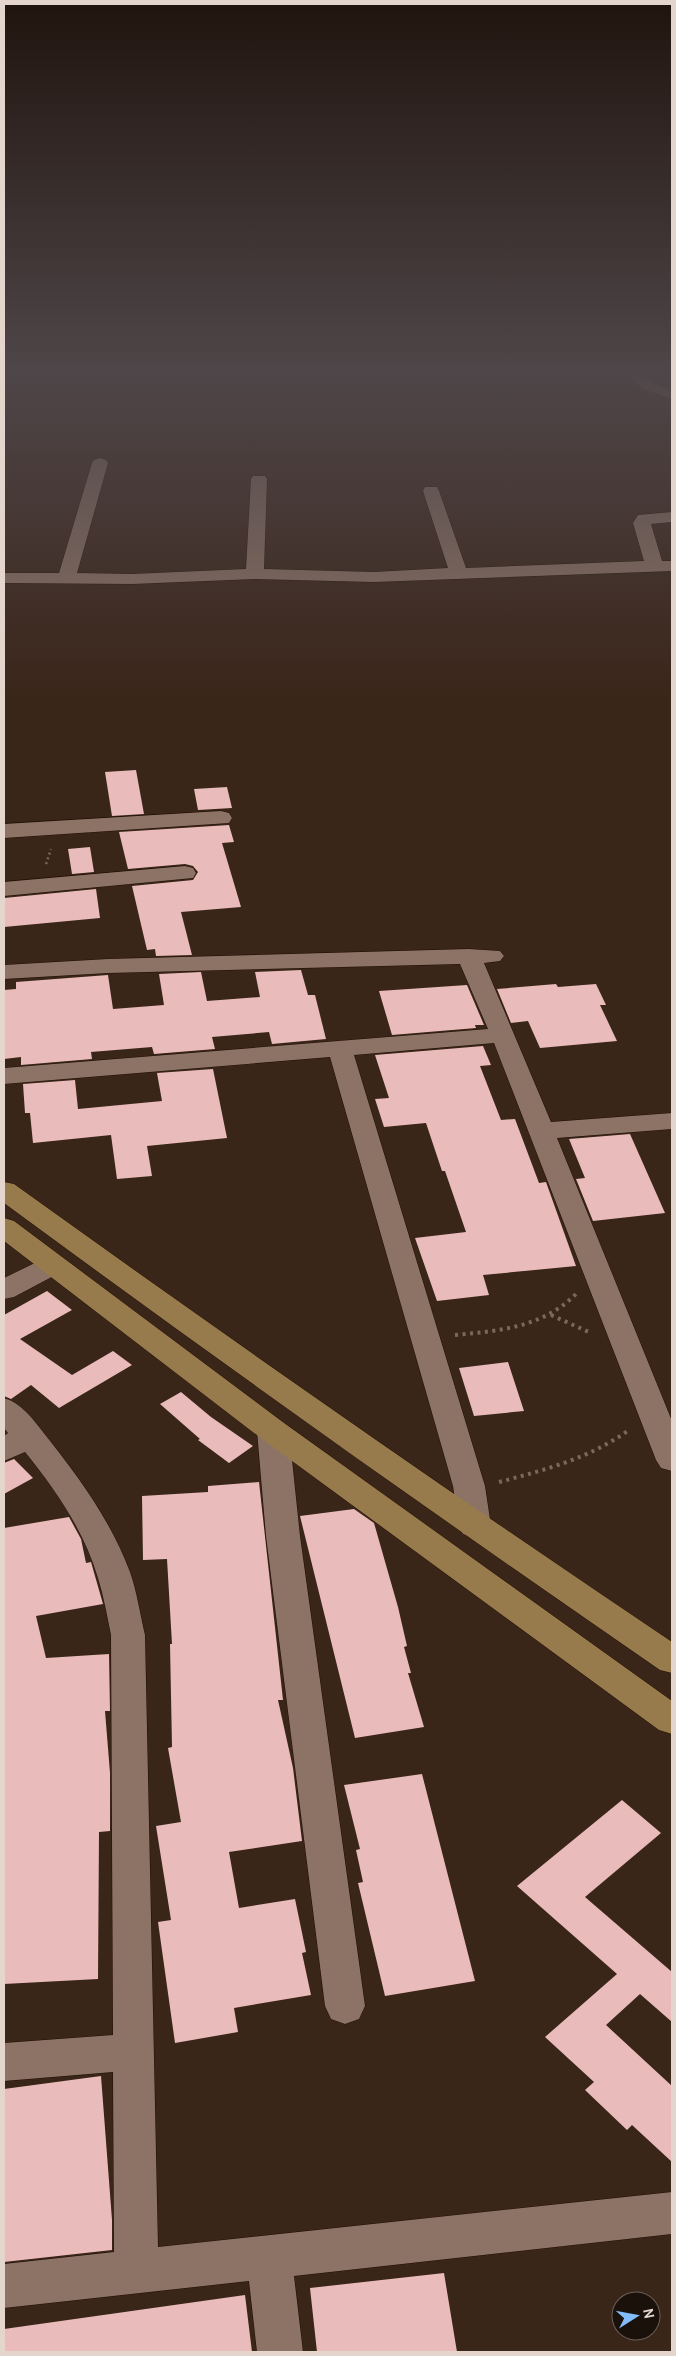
<svg xmlns="http://www.w3.org/2000/svg" width="676" height="2356" font-family="Overpass,sans-serif">
<style>
.building{fill:#e9bcbb}
.lines{fill:none;stroke-linecap:round;stroke-linejoin:round}
.minor-casing{stroke:#200e03;stroke-width:1}
.major-casing{stroke:#200e03;stroke-width:1}
.path-far1{stroke:#7a685d;stroke-width:2.5;stroke-dasharray:2 3;stroke-linecap:butt}
.path{stroke:#7a685d;stroke-width:4;stroke-dasharray:3 4.5;stroke-linecap:butt}
.minor{fill:#8c7365;fill-rule:evenodd}
.major{fill:#987b4c;fill-rule:evenodd}
</style>
<rect width="100%" height="100%" fill="#3a2519"/>
<path class="building" d="M136,770l8,44 -32,2 -7,-44z
M227,787l5,21 -34,2 -4,-21z
M229,825l5,17 -12,1 19,64 -60,5 11,43 -36,1 -1,-7 -8,1 -15,-64 61,-6 5,-8 -5,-6 -8,-2 -57,5 -9,-37z
M90,847l4,25 -22,2 -4,-25z
M96,889l4,29 -96,9v-29z
M301,970l7,25h7l11,44 -54,5 -3,-12 -57,5 3,12 -61,5 -2,-7 -61,5 1,7 -71,6v-8l-17,2v-69l12,-1v-7l92,-7 5,34 51,-4 -5,-31 42,-2 6,29 53,-4 -5,-25z
M556,984l2,3 38,-3 10,21h-6l17,36 -77,7 -12,-27 -17,2 -14,-34z
M467,985l17,40h-9l1,3 -84,7 -13,-44z
M483,1046l8,19 -11,1 21,54 14,-1 24,64 7,-1 30,84 -93,9 6,20 -52,6 -22,-63 51,-6 -21,-61h-3l-16,-48 -42,4 -9,-28 14,-1 -14,-43z
M213,1069l14,69 -80,8 5,30 -35,3 -6,-44 -78,8 -3,-30h-5l-2,-29 52,-4 3,29 84,-8 -5,-28z
M630,1134l35,79 -72,8 -17,-42 9,-1 -16,-39z
M47,1291l25,19 -52,29 52,36 41,-24 19,14 -73,43 -28,-23 -20,14 -7,-3v-81z
M508,1362l16,49 -50,5 -15,-48z
M181,1392l30,25 42,29 -24,17 -31,-23 2,-1 -40,-35z
M14,1459l19,19 -29,16v-31z
M259,1482l24,218h-5l15,68 9,73 -73,11 10,56 56,-9 11,53 -4,1 9,42 -77,13 4,24 -63,11 -17,-121 13,-2 -15,-94 25,-4 -13,-74 4,-1 -2,-103h2l-5,-85 -24,1 -1,-64 66,-4v-6z
M354,1509l20,14 24,84 9,39 -3,1 7,26h-3l16,54 -69,11 -55,-222z
M69,1517l12,22 5,24 5,-1 12,42 -67,12 10,42 63,-4 1,57h-5l5,62v58l-11,1 -1,147 -94,5v-456z
M422,1774l53,207 -90,15 -27,-113 5,-1 -7,-32 4,-1 -16,-64z
M622,1800l39,33 -76,64 87,75v50l-32,-28 -34,31 66,61v76l-40,-37 -5,5 -42,-40 9,-8 -49,-45 72,-63 -100,-88z
M101,2076l11,144v30l-108,12v-173z
M444,2273l13,79h-140l-7,-64z
M245,2295l7,57h-248v-23z"/>
<g class="lines">
<g class="minor-casing">
<path id="minor" d="M625,372h16l12,11 19,7v9l-29,-10z
M100,458l6,2 2,3 -31,110 55,1 114,-5 5,-90 2,-3h12l2,3 -3,90 110,3 74,-4 -25,-77 2,-4h12l2,4 27,77 178,-7 -11,-38 5,-8 34,-3v10l-21,2 11,37h10v10l-298,11 -119,-3 -123,5 -128,-1v-10h55l33,-110 2,-3z
M221,811l8,2 3,5 -3,5 -225,15v-14z
M185,866l8,2 3,5 -3,5 -189,18v-14z
M469,949l31,2 4,5 -4,5 -16,2 67,159 121,-9v16l-115,9 115,283v50l-11,-3 -5,-8 -162,-417 -140,12 131,431 6,40 -4,8 -12,4 -12,-4 -4,-8 -6,-40 -123,-429 -326,27v-16l484,-39 -28,-65 -352,9 -104,6v-14l104,-6z
M53,1256l10,3 4,6 -4,6 -49,26 -10,2v-21l39,-19z
M4,1398c17,5 29,21 39,34 35,44 67,87 87,140 7,20 10,42 15,63l13,612 514,-55v42l-378,42 9,76h-46l-8,-71 -245,27v-44l110,-12 -1,-180 -109,9v-38l109,-8 -2,-400c-4,-19 -7,-38 -13,-57 -14,-47 -42,-88 -73,-126l-21,9v-25l4,-3 -4,-5z
M273,1420l11,3 5,8 11,105 65,470 -6,13 -14,5 -14,-5 -6,-13 -59,-470 -9,-105 5,-8z"/>
</g>
<g class="major-casing">
<path id="major" d="M4,1182l10,2c217,156 436,309 658,458v31l-12,-3c-222,-153 -440,-308 -656,-467z
M4,1218l10,3 270,202 388,278v33l-13,-4 -397,-291 -258,-198z"/>
</g>
<path class="path-far1" d="M46,864l5,-15"/>
<path class="path" d="M551,1315l40,18
M455,1335c45,-4 88,-8 121,-41
M499,1482c46,-12 91,-24 130,-52"/>
<use href="#minor" class="minor"/>
<use href="#major" class="major"/>
</g>
<linearGradient id="sky" x2="0" y2="1"><stop stop-color="#20140e"/><stop offset="0.53" stop-color="#4f4649"/><stop offset="1" stop-color="#4f4649" stop-opacity="0"/></linearGradient>
<rect width="676" height="702" fill="url(#sky)"/>
<rect width="676" height="2356" fill="none" stroke="#e4d6cd" stroke-width="10"/>
<g transform="translate(636 2316) rotate(79)"><circle r="24" fill="#1a110b" stroke="#6b6059"/>
<path d="M0-4L9 19L0 12L-9 19Z" fill="#82bcfa"/>
<text y="-8" font-size="14" font-weight="bold" text-anchor="middle" fill="#e4d6cd">N</text>
</g>
</svg>
